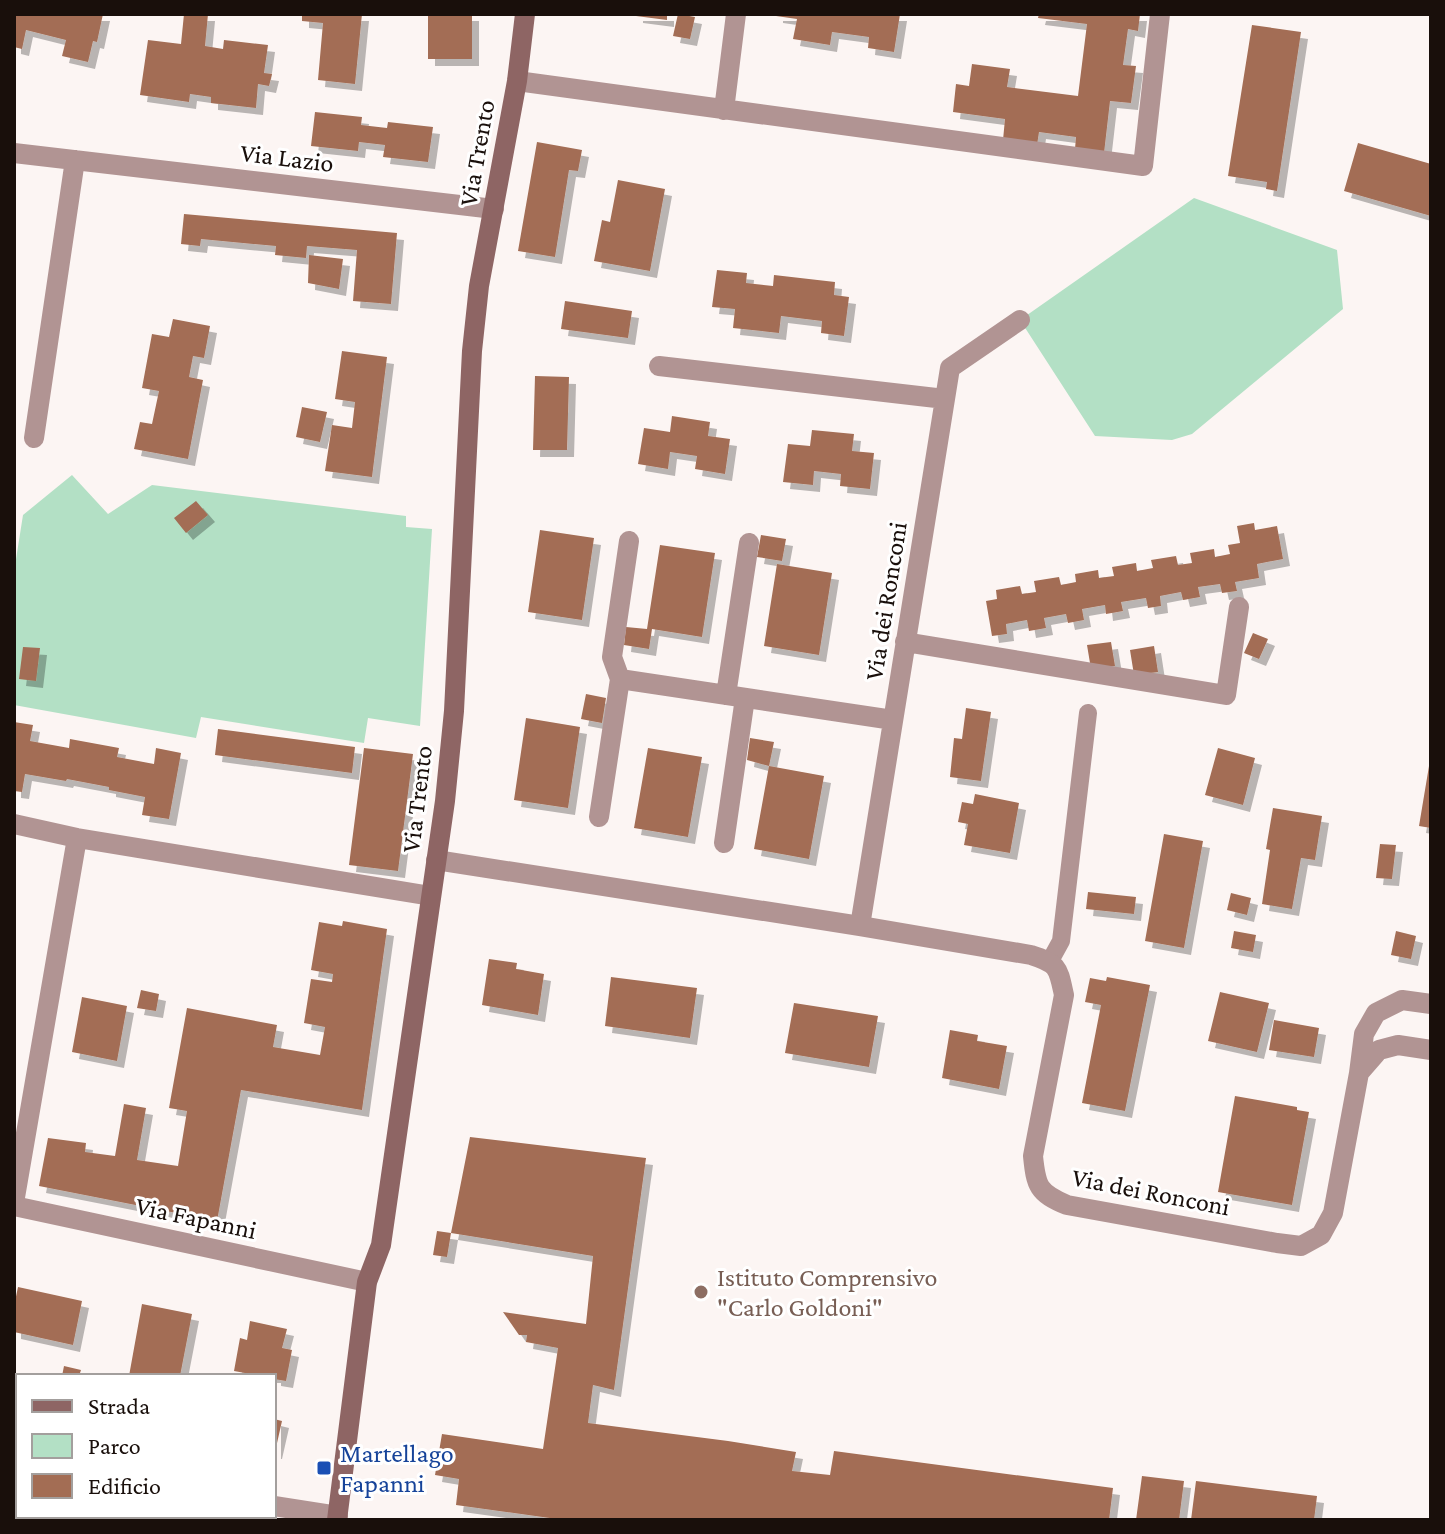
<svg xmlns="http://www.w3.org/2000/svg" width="1445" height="1534" font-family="'Crimson Pro',serif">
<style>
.green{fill:#b3e0c5}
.building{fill:#a36d54;filter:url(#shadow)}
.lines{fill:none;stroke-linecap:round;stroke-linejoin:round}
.lane{stroke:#b19493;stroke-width:18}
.street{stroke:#b19493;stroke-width:20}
.secondary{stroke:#8e6564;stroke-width:20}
.education-dot{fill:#8d6e63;stroke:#fff;stroke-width:3}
.transit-dot{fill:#1a4fb4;stroke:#fff;stroke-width:3}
.labels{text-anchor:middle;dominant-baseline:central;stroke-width:6;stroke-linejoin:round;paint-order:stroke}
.street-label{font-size:26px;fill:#190f0b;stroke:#fff}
.education-label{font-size:26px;fill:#785e54;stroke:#fff;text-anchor:start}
.transit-label{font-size:26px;fill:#164399;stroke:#fff;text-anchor:start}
</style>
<defs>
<filter id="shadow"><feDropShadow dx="7" dy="7" stdDeviation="0" flood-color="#0004"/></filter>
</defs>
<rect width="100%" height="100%" fill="#fcf5f3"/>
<path class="green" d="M1194,198l143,52 6,59 -151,125 -20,6 -77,-4 -75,-116z
M72,475l36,39 44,-29 254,31v11l26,2 -12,197 -52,-8 -4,25 -163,-26 -5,21 -182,-33v-133l9,-57z"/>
<path class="building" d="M14,14h89l-6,28 -4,-1 -5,21 -26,-6 4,-16 -40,-10 -4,19 -8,-2z
M184,14h24l-3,32 18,3 1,-9 44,5 -4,28 8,1 -3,12 -11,-2 -2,24 -45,-5v-6l-21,-3 -1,8 -49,-7 8,-55 33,4z
M302,14h60l-7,70 -37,-4 5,-57 -21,-2z
M428,14h44v45h-44z
M636,14h31v6l-31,-4z
M678,14l17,3 -5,22 -17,-3z
M776,14h124l-6,38 -26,-4 1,-11 -37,-5 -2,13 -37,-6 4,-20 -21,-3z
M1039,14h101l-2,17 -10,-2 -5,36 13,1 -5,37 -21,-2 -6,52 -29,-4 1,-12 -37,-5 -2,13 -34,-5 2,-21 -52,-7 3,-28 13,2 3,-22 38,5 -3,18 71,9 9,-72 -49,-6z
M1252,25l49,7 -24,159 -11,-2 1,-7 -39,-6z
M315,112l47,5 -1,8 26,3 1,-6 45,5 -5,35 -45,-5 2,-12 -26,-3 -1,9 -47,-5z
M537,142l45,8 -4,21 -9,-1 -14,87 -37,-6z
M1358,143l73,21v52l-87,-25z
M618,180l47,9 -15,82 -56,-10 8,-41 8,2z
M184,214l213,19 -6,71 -38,-3 4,-51 -50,-4 -1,12 -31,-3 1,-9 -75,-7 -1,7 -19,-2z
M309,255l34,4 -4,30 -31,-6z
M717,270l30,3 -1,10 27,3 1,-11 61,7 -1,13 15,2 -5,39 -23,-3 1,-12 -41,-5 -2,17 -46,-5 2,-19 -23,-2z
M565,301l67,10 -4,27 -67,-9z
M173,319l37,7 -6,32 -11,-2 -4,21 14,3 -15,79 -54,-10 6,-27 12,2 7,-33 -17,-3 10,-54 17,3z
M342,351l45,6 -15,120 -47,-6 7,-46 20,3 3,-26 -20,-3z
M535,376l34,1 -2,73h-34z
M302,407l25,5 -7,30 -24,-5z
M672,416l38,6 -2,14 22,3 -5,35 -30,-5 2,-13 -27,-4 -2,17 -30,-5 6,-36 26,4z
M812,430l42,4 -2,17 22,2 -4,36 -30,-3 1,-12 -27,-3 -1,14 -30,-3 5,-38 22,2z
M196,501l12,14 -22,18 -12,-15z
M1254,523l1,7 22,-4 6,33 -26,5 2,14 -24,4 2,9 -15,2 -2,-9 -22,3 2,10 -17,3 -2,-8 -21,4 1,10 -13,2 -2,-10 -25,4 2,9 -17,3 -1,-9 -23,4 2,11 -16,3 -2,-9 -22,4 2,10 -17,3 -2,-11 -21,4 1,10 -15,2 -6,-35 11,-2 -1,-9 24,-4 2,8 14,-2 -2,-11 25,-4 2,8 15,-3 -1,-8 23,-4 1,8 15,-2 -2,-9 24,-4 1,8 16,-3 -2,-8 25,-4 2,9 14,-2 -2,-10 24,-4 1,8 15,-3 -2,-9 12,-2 -3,-17z
M540,530l54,8 -12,82 -54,-8z
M761,535l25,4 -4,22 -25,-4z
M660,545l55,8 -13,84 -50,-8 -3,20 -25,-4 2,-18 21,2z
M777,564l55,9 -13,82 -55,-9z
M1253,633l15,6 -9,20 -15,-6z
M1111,642l4,24 -24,3 -4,-24z
M1154,646l4,26 -24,3 -4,-25z
M23,647l17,1 -4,33 -17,-2z
M586,694l20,4 -4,25 -21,-4z
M966,708l25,4 -10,69 -31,-4 4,-39 8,1z
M526,718l54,9 -12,81 -54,-8z
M14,722l19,3 -3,16 39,7 1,-9 49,9 -2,9 37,7 2,-16 25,5 -12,66 -27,-4 3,-18 -36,-7v-3l-42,-8 -1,2 -41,-7 -3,18 -8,-1z
M218,729l137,18 -3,26 -137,-18z
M750,738l24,4 -5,24 -22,-6z
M364,748l49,6 -15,117 -49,-6z
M648,748l54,9 -14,80 -54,-9z
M1218,748l37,10 -12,47 -38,-10z
M769,766l55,10 -15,83 -55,-10z
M1429,766h2v62l-12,-2z
M975,794l44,9 -9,50 -46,-8 4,-21 -10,-2 4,-20 11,2z
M1273,808l49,8 -7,44 -14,-2 -9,51 -30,-5 8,-54 -4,-1z
M1164,834l39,7 -19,107 -39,-7z
M1380,844l16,1 -4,34 -16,-1z
M1088,892l48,5 -2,17 -48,-5z
M1231,893l20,5 -4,17 -20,-5z
M343,921l44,8 -25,181 -121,-20 -24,131 -178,-35 9,-48 38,5 -1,9 30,4 9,-52 22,4 -9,52 41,6 9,-55 -18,-3 18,-100 90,17 -4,22 47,8 5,-28 -21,-4 7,-44 21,3 1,-8 -22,-4 8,-48 23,4z
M1234,931l22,4 -3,17 -22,-4z
M1396,931l20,5 -5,23 -20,-4z
M489,959l28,4 -1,6 28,5 -6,41 -56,-10z
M611,977l86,11 -7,50 -85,-12z
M1107,977l43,8 -25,126 -43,-8 19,-98 -16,-3 5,-24 16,3z
M141,990l18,4 -3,17 -19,-3z
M1220,992l49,11 -12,49 -49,-11z
M82,997l45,9 -10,55 -45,-9z
M794,1003l84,13 -9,51 -84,-14z
M1274,1020l45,8 -5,29 -45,-7z
M950,1030l28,5 -1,6 30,5 -8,43 -57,-11z
M1235,1096l62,11v3l12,2 -17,93 -74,-13z
M470,1137l176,21 -32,232 -21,-5 -5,38 140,18 68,11 -4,19 38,4 4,-24 279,37 -4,32h-545l-108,-15 3,-26 -24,-4 7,-41 101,15 15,-101 -32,-6 1,-7h-8l-16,-23 83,12 7,-68 -142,-23z
M437,1231l14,2 -4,24 -14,-2z
M18,1287l64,14 -9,44 -59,-13v-26z
M142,1304l50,10 -12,62h-51z
M250,1321l37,8 -5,19 10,2 -6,31 -12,-2v-3h-13l-27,-5 6,-33 7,2z
M64,1366l17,4 -2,6h-17z
M274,1419l8,2 -7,31h-1z
M1142,1476l42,5 -5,39h-43z
M1196,1481l121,15 -3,24h-123z
M14,1506l4,1v9h52l3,1 -1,3h-58z"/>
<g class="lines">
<path class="lane" d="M1050,961l11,-20 27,-228"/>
<path class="street" d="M517,81l626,85 17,-152
M724,110l12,-96
M14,153l480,56
M659,366l286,33
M34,438l41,-278
M905,642l321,53 13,-88
M620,679l273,41
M726,695l23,-152
M599,817l21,-138 -8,-22 17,-116
M14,824l63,14 354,58
M724,843l21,-145
M436,860l424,66 171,29c28,9 27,13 33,40l-31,161c3,30 5,37 34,49l210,38 24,3 20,-11 12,-22 26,-140 5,-39 12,-21 26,-13 29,4
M860,926l90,-558 70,-48
M1359,1073l20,-23 19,-5 33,5
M14,1203l63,-365
M14,1206l353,76
M14,1457h4
M274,1506l64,10"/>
<path class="secondary" d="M337,1520l30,-238 14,-37 64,-444 9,-90 18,-360 7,-65 38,-205 8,-67"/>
</g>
<circle class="education-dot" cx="701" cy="1292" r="8"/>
<rect class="transit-dot" x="316" y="1460" width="16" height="16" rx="4"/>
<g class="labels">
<g class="street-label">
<text transform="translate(477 153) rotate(-80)">Via Trento</text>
<text transform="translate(287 158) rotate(7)">Via Lazio</text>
<text transform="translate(886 601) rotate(-81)">Via dei Ronconi</text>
<text transform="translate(417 799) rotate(-83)">Via Trento</text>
<text transform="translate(1151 1192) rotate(11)">Via dei Ronconi</text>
<text transform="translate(196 1218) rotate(12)">Via Fapanni</text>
</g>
<g class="education-label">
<text x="717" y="1277">Istituto Comprensivo<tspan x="717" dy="30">"Carlo Goldoni"</tspan></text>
</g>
<g class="transit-label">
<text x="340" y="1453">Martellago<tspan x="340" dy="30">Fapanni</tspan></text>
</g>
</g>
<rect width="1445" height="1534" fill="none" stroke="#190f0b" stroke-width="32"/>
<rect x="16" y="1374" width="260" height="144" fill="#ffffff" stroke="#a39f9d" stroke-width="2"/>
<rect x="32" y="1400" width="40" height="12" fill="#8e6564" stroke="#a39f9d" stroke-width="2"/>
<text x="88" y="1414" font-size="24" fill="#190f0b">Strada</text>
<rect x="32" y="1434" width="40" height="24" fill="#b3e0c5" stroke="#a39f9d" stroke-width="2"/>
<text x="88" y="1454" font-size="24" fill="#190f0b">Parco</text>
<rect x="32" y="1474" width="40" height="24" fill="#a36d54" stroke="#a39f9d" stroke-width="2"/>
<text x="88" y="1494" font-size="24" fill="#190f0b">Edificio</text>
</svg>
